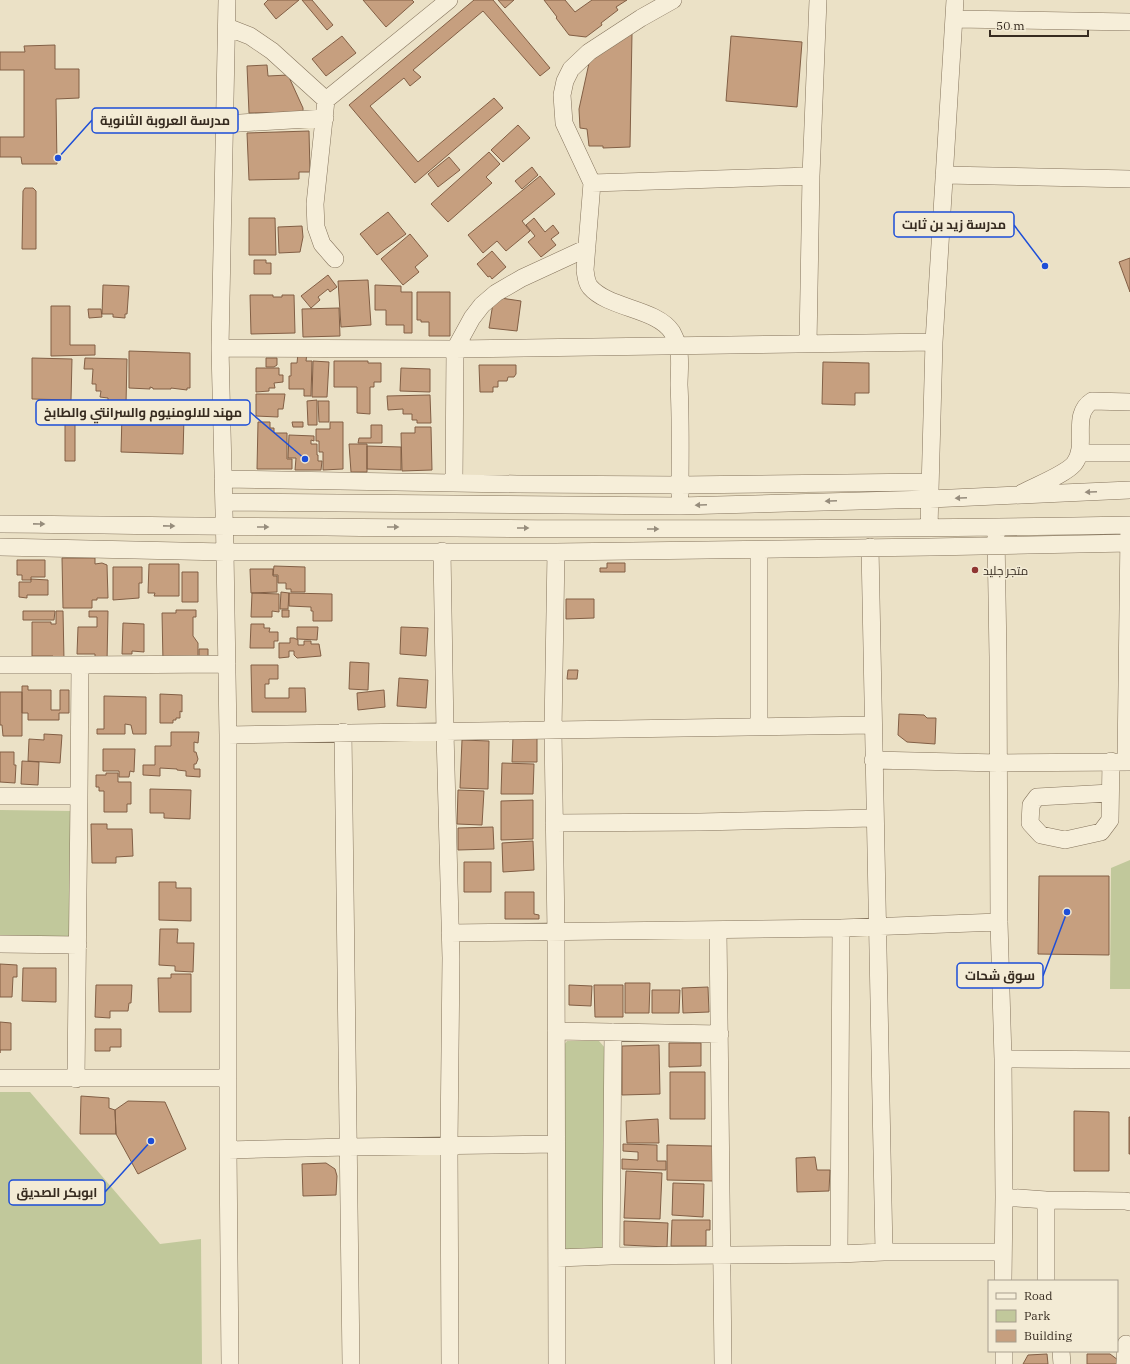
<svg xmlns="http://www.w3.org/2000/svg" width="1130" height="1364" font-family="'IBM Plex Serif',Cairo,serif">
<style>
.green{fill:#c1c89b}
.building{fill:#c69f7f;stroke:#825f45}
.lines{fill:none;stroke-linecap:round;stroke-linejoin:round}
.minor-casing{stroke:#85745d;stroke-width:18}
.minor{stroke:#f6eed9;stroke-width:17}
.oneway{fill:#968c7c}
.poi-dot{fill:#8f3532;stroke:#f3ebd5;stroke-width:1.5}
.labels{text-anchor:middle;dominant-baseline:central;stroke-width:3;stroke-linejoin:round;paint-order:stroke}
.poi-label{font-size:12px;fill:#362b20;stroke:#f3ebd5;text-anchor:start}
.leader{fill:none;stroke:#1d4ed8;stroke-width:1.5}
.callout-dot{fill:#1d4ed8;stroke:#f3ebd5;stroke-width:1.5}
.callout{fill:#f3ebd5;stroke:#1d4ed8;stroke-width:1.5}
.callout-label{font-size:13px;text-anchor:middle;font-weight:bold;fill:#362b20}
</style>
<rect width="100%" height="100%" fill="#ebe1c6"/>
<path class="green" d="M0,810l72,1 -1,128 -71,-1z
M1130,860v129h-20l1,-121z
M567,1041h32l7,8 1,200 -41,1 -3,-12 -2,-189z
M0,1092h30l130,152 41,-5 1,125h-202z"/>
<path class="building" d="M268,0h31l-23,19 -12,-15z
M302,0h10l21,25 -6,5z
M363,0h49l2,2 -28,25z
M474,0h19l57,68 -10,8 -57,-65 -70,59 8,7 -11,9 -6,-8 -34,28 48,56 76,-64 9,10 -88,75 -66,-78z
M498,0h16l-9,8z
M544,0h21l10,12 17,-12h35l-11,7 2,3 -17,13 1,2 -16,12 -17,-2 -13,-17 1,-1z
M632,33l-2,114 -27,1v-2h-14l-2,-17 -7,-1 -1,-19 12,-55z
M342,36l14,17 -30,23 -14,-17z
M731,36l71,6 -5,65 -71,-6z
M55,45v24h24v29l-23,1 1,65h-35l-1,-7h-21v-20h24v-67h-24v-18h25l-1,-6z
M267,65l1,11 20,-1 15,33v4l-54,1 -2,-47z
M518,125l12,13 -27,24 -12,-12z
M309,131l1,41h-11v7l-50,1 -2,-47z
M489,152l11,12 -14,13 6,6 -44,39 -17,-18z
M449,157l11,13 -22,17 -10,-13z
M532,167l6,8 -16,14 -7,-8z
M540,176l15,18 -33,27 8,10 -24,20 -9,-10 -14,12 -15,-18z
M25,188h8l3,3v58h-14l1,-58z
M388,212l18,22 -29,21 -17,-21z
M249,218h26l1,37h-27z
M534,218l11,14 8,-7 6,8 -8,6 5,6 -15,12 -13,-15 7,-6 -9,-11z
M302,226l1,11 -3,15 -21,1 -1,-26z
M410,234l18,22 -13,11 4,5 -16,13 -22,-26z
M492,251l14,16 -14,12 -2,-3 -2,1 -11,-13z
M1130,258v34l-11,-30z
M254,260h12v3h5v11h-17z
M328,275l9,12 -7,5 -2,-3 -10,8 2,3 -9,8 -10,-12z
M368,280l3,45 -30,2 -3,-46z
M103,285l26,1 -2,28h-2v4l-12,-1v-3h-11z
M375,285l26,1v6h11v41h-8v-8h-18v-15h-11z
M417,292h33v44h-21v-14h-8v-2h-4z
M250,295h23v2h9v-2h12l1,38 -44,1z
M494,297l27,4 -4,30 -28,-3z
M51,306h19v39h25v10l-44,1z
M339,308l1,28 -37,1 -1,-28z
M88,309h13l1,8 -13,1z
M129,351l61,2v35h-3v2l-16,-2v1h-18v-1l-3,-1v2l-21,-1z
M298,353h9l-1,8h6l-1,35h-7v-7h-15v-13h2v-13h6z
M32,358l40,1 -1,41 -39,-1z
M85,358l42,1 -1,45h-18v-6l-8,-1 1,-6h-5v-7h-4l1,-15h-9z
M266,358h11v7l-3,2h-8z
M313,361l16,1 -2,35h-15z
M334,361h34v2h13v19h-7v5h-4v27l-13,-1v-26h-23z
M823,362l46,1v30h-14v12l-33,-1z
M479,365h37v9l-2,3h-6l-1,4h-9v6h-5v5h-13z
M256,368h23v7h4v7l-9,1 1,5h-6v3l-13,1z
M401,368l29,1v23l-30,-1z
M256,394h29l-2,15h-5v8l-22,-1z
M430,395l1,28h-14v-3h-5v-6h-9v-5l-15,1 -1,-14z
M317,400v25h-9l-1,-24z
M318,401h11v21h-10z
M122,415l62,2 -1,37 -62,-2z
M258,422h12v6h4v5h13v26h5v10h-35z
M292,422h11v5h-10z
M330,422h13v47l-20,1v-18h-4v-11h-3v-12h14z
M65,423h10v38h-10z
M371,425h11v18h-24l1,-5h12z
M415,427h16l1,43 -30,1 -1,-38h14z
M289,435l25,1v5l-3,-1v4h6v11h1v6h4l-1,9h-26l1,-12h-8z
M349,444h18v28h-16z
M367,446l34,1v23l-34,-1z
M62,558h33v6l7,-1 5,2 1,33h-11v2h-5v8h-29z
M17,560h28v17h-14v3h-9v-5h-5z
M607,563h18v9h-25v-4h7z
M149,564h30v32h-25l1,-3h-7z
M274,566l31,1v25h-14v-3h-5v-6h-8v-8h-5z
M113,567h29v16h-3v15l-26,2z
M250,569h23v7h4v16l-26,1z
M182,572h16v30h-16z
M31,579l17,1v15h-21v3l-8,-1v-15h12z
M281,592l8,1 -1,16h-8z
M252,593l27,1v18l-7,-1v6h-21z
M289,593l43,1v27h-19v-10h-2v-4l-22,-1z
M566,599h28v19l-28,1z
M176,610h20v7h-3v19l5,7v19h-35l-1,-49h14z
M282,610h7v7h-7z
M23,611h32l-1,9h-31z
M56,611h7l1,49h-11v-4h-21v-34h19v2h5z
M89,611h19l-1,51 -12,-1v-7h-18l1,-27h19v-10h-8z
M123,623l21,1v28l-12,-1v3h-10z
M251,624h13v4h6l-1,4h9v9h-4v7h-24z
M297,627h21l-1,13 -20,-1z
M401,627l27,1 -2,28 -26,-2z
M290,638h4l4,2v5h6v-4h7v3h8l2,12 -24,2 -3,-3v-4h-5v6l-10,1v-15h11z
M199,649h9v13h-9z
M350,662l19,1 -1,27 -19,-1z
M251,665h27v14h-9v5h-4v14h24v-10h16l1,24h-54z
M568,670h10l-1,9h-10z
M399,678l29,2 -2,28 -29,-2z
M22,686h6v4h23v20h9v-20h9v23h-10v7h-31v-7h-6z
M384,690l1,17 -27,3 -1,-17z
M0,692h22v44h-19l-1,-11h-2z
M160,694l22,1v17l-2,-1v7h-4v2h-3v3h-13z
M104,696l42,1v37h-13l-2,-9 -6,-1v10h-28v-5h7z
M899,714l25,1 3,3h9l-1,26 -28,-2 -9,-7z
M171,732h28l-1,11 -4,-1v10h2l2,7 -2,5h-2v5h6v8l-14,-1v-5l-9,-1v-1l-17,-1v8l-17,-1v-10h12v-19h16z
M44,734l18,1 -2,28 -32,-2 1,-22 15,1z
M513,737l24,1v24h-25z
M462,740l27,1 -1,48 -28,-1z
M103,749h32l-1,23 -4,-1 -1,6h-10v-6h-16z
M0,752h14v13h2l-1,18 -15,-1z
M22,761l17,1 -1,23 -17,-1z
M502,763l32,1 -1,30h-32z
M106,773h12v9h13v22h-4v8h-23v-21h-5v-4h-3v-12h10z
M150,789l41,1 -1,29 -26,-1v-5h-14z
M458,790l26,1 -2,34 -25,-1z
M533,800v39l-32,1v-39z
M91,824h16v5h25l1,27 -17,1v6h-24z
M493,827l1,22 -36,1v-22z
M533,841l1,29 -31,2 -1,-29z
M464,862h27v30h-27z
M1039,876h70v79l-71,-1z
M159,882h17v6h15v33l-32,-1z
M505,892h29v22l5,1v4h-34z
M160,929h18l-1,14h17l-1,29 -18,-1v-5l-16,-1z
M0,964l17,1v12h-4l-1,20h-12z
M23,968h33v34l-34,-1z
M171,974h20v38h-32l-1,-34h13z
M625,983h25l-1,30h-24z
M96,985h36l-1,18h-2l-1,8h-18v7l-15,-1z
M569,985l23,1 -1,20 -22,-1z
M594,985h29v32h-28z
M708,987l1,25 -26,1 -1,-25z
M652,990h28l-1,23h-27z
M0,1022l11,1v27h-11v3z
M95,1029h26v18h-11v4h-15z
M669,1043h32v23l-32,1z
M659,1045l1,49 -38,1v-49z
M670,1072h35v47h-35z
M81,1096l28,2v10l6,2 1,24h-36z
M128,1101l37,1 21,47 -48,25 -22,-40 -1,-24z
M1074,1111l35,1v59h-35z
M1129,1117h1v37h-1z
M658,1119l1,24h-32l-1,-22z
M623,1144l34,1v16h9v9l-44,-1v-10l16,1v-8l-15,-1z
M667,1145l46,1v35l-46,-1z
M815,1157l2,13h13l-1,21 -32,1 -1,-34z
M326,1163l9,6 2,7 -1,19 -33,1 -1,-32z
M626,1171l36,2 -2,46 -36,-1z
M673,1183l31,1 -1,33 -31,-2z
M672,1220h38v10h-4v16h-35z
M624,1221l44,2 -1,24 -43,-2z
M1047,1354l1,10h-25l5,-9z
M1087,1354h23l8,6v4h-31z"/>
<g class="lines">
<g class="minor-casing">
<path id="minor" d="M227,0l-7,348 5,204 3,183v415l2,214
M673,0l-32,18 -52,34 -18,17 -6,12 -3,14 2,28 28,60 -7,87c1,6 1,12 5,17 19,22 66,21 82,45 2,4 5,10 6,14 3,11 1,28 1,39 2,37 1,73 1,110
M955,19l175,3
M227,27l23,9 22,15 54,49 123,-100
M326,100l-11,104 1,23 6,17 13,15
M224,124l101,-6
M944,175l186,4
M592,183l219,-7
M808,344l3,-168 7,-176
M220,348l235,1 479,-7
M1080,453h50
M223,479l294,5 163,1 250,-3
M454,482l1,-133 17,-31 10,-13 14,-12 26,-15 65,-30
M1022,493c15,-8 42,-18 52,-29 15,-19 -4,-49 18,-63l38,1
M224,502l456,4 250,-7 200,-9
M0,524c377,4 753,8 1130,1
M929,528l5,-186 21,-342
M996,535l2,122 1,265 4,137 1,138 -1,84
M0,547l225,5h331l375,-5 199,-4
M870,547c4,235 10,470 14,705
M759,550v176
M442,551l3,181 6,226 -2,187 1,219
M556,552l-3,178 3,202 1,432
M0,665h80l147,-1
M343,732l8,632
M228,735l644,-10
M873,760l125,3 132,-1
M1126,761l3,-229
M1110,793l-73,4 -6,8 -1,18 11,12 24,5 36,-8 9,-12 1,-59
M0,796h79l-3,283
M79,796l1,-131
M554,823l146,-1 174,-4
M718,930l5,434
M450,933l391,-5 158,-6
M0,944l78,1
M556,1031l164,3
M1003,1059l127,1
M0,1078h228
M228,1150l120,-3 208,-3
M1004,1197l42,3 79,1 5,1
M1046,1200v81
M839,1254l2,-326
M611,1256l2,-224
M557,1258l54,-2 228,-2 45,-2h119
M1004,1351v13
M1061,1351l1,13
M1125,1364l1,-20"/>
</g>
<use href="#minor" class="minor"/>
</g>
<defs><path id="oneway-solid" d="M-6-.8H1V-3.2L6.5 0L1 3.2V.8H-6Z"/></defs>
<g class="oneway">
<use href="#oneway-solid" transform="translate(1091 492) rotate(177)"/>
<use href="#oneway-solid" transform="translate(961 498) rotate(178)"/>
<use href="#oneway-solid" transform="translate(831 501) rotate(178)"/>
<use href="#oneway-solid" transform="translate(701 505) rotate(178)"/>
<use href="#oneway-solid" transform="translate(39 524) rotate(1)"/>
<use href="#oneway-solid" transform="translate(169 526) rotate(1)"/>
<use href="#oneway-solid" transform="translate(263 527)"/>
<use href="#oneway-solid" transform="translate(393 527)"/>
<use href="#oneway-solid" transform="translate(523 528)"/>
<use href="#oneway-solid" transform="translate(653 529)"/>
</g>
<circle class="poi-dot" cx="975" cy="570" r="4"/>
<g class="labels">
<g class="poi-label">
<text x="983" y="570">متجر جليد</text>
</g>
</g>
<path class="leader" d="M58 158L92 120M1045 266L1014 225M305 459L250 412M1067 912L1043 976M151 1141L105 1192"/>
<g class="callout-dot">
<circle cx="58" cy="158" r="4"/>
<circle cx="1045" cy="266" r="4"/>
<circle cx="305" cy="459" r="4"/>
<circle cx="1067" cy="912" r="4"/>
<circle cx="151" cy="1141" r="4"/>
</g>
<g class="callout">
<rect x="92" y="108" width="146" height="25" rx="4"/>
<rect x="894" y="212" width="120" height="25" rx="4"/>
<rect x="36" y="400" width="214" height="25" rx="4"/>
<rect x="957" y="963" width="86" height="25" rx="4"/>
<rect x="9" y="1180" width="96" height="25" rx="4"/>
</g>
<g class="callout-label">
<text x="165" y="125">مدرسة العروبة الثانوية</text>
<text x="954" y="229">مدرسة زيد بن ثابت</text>
<text x="143" y="417">مهند للالومنيوم والسرانتي والطابخ</text>
<text x="1000" y="980">سوق شحات</text>
<text x="57" y="1197">ابوبكر الصديق</text>
</g>
<rect x="988" y="1280" width="130" height="72" fill="#f3ebd5" stroke="#a79e8d"/>
<rect x="996" y="1293" width="20" height="6" fill="#f6eed9" stroke="#a79e8d"/>
<text x="1024" y="1300" font-size="12" fill="#362b20">Road</text>
<rect x="996" y="1310" width="20" height="12" fill="#c1c89b" stroke="#a79e8d"/>
<text x="1024" y="1320" font-size="12" fill="#362b20">Park</text>
<rect x="996" y="1330" width="20" height="12" fill="#c69f7f" stroke="#a79e8d"/>
<text x="1024" y="1340" font-size="12" fill="#362b20">Building</text>
<path d="M990 30v6h98v-6" fill="none" stroke="#362b20" stroke-width="2"/>
<text x="996" y="30" font-size="12" fill="#362b20" stroke="#f3ebd5" stroke-width="3" paint-order="stroke">50 m</text>
</svg>
